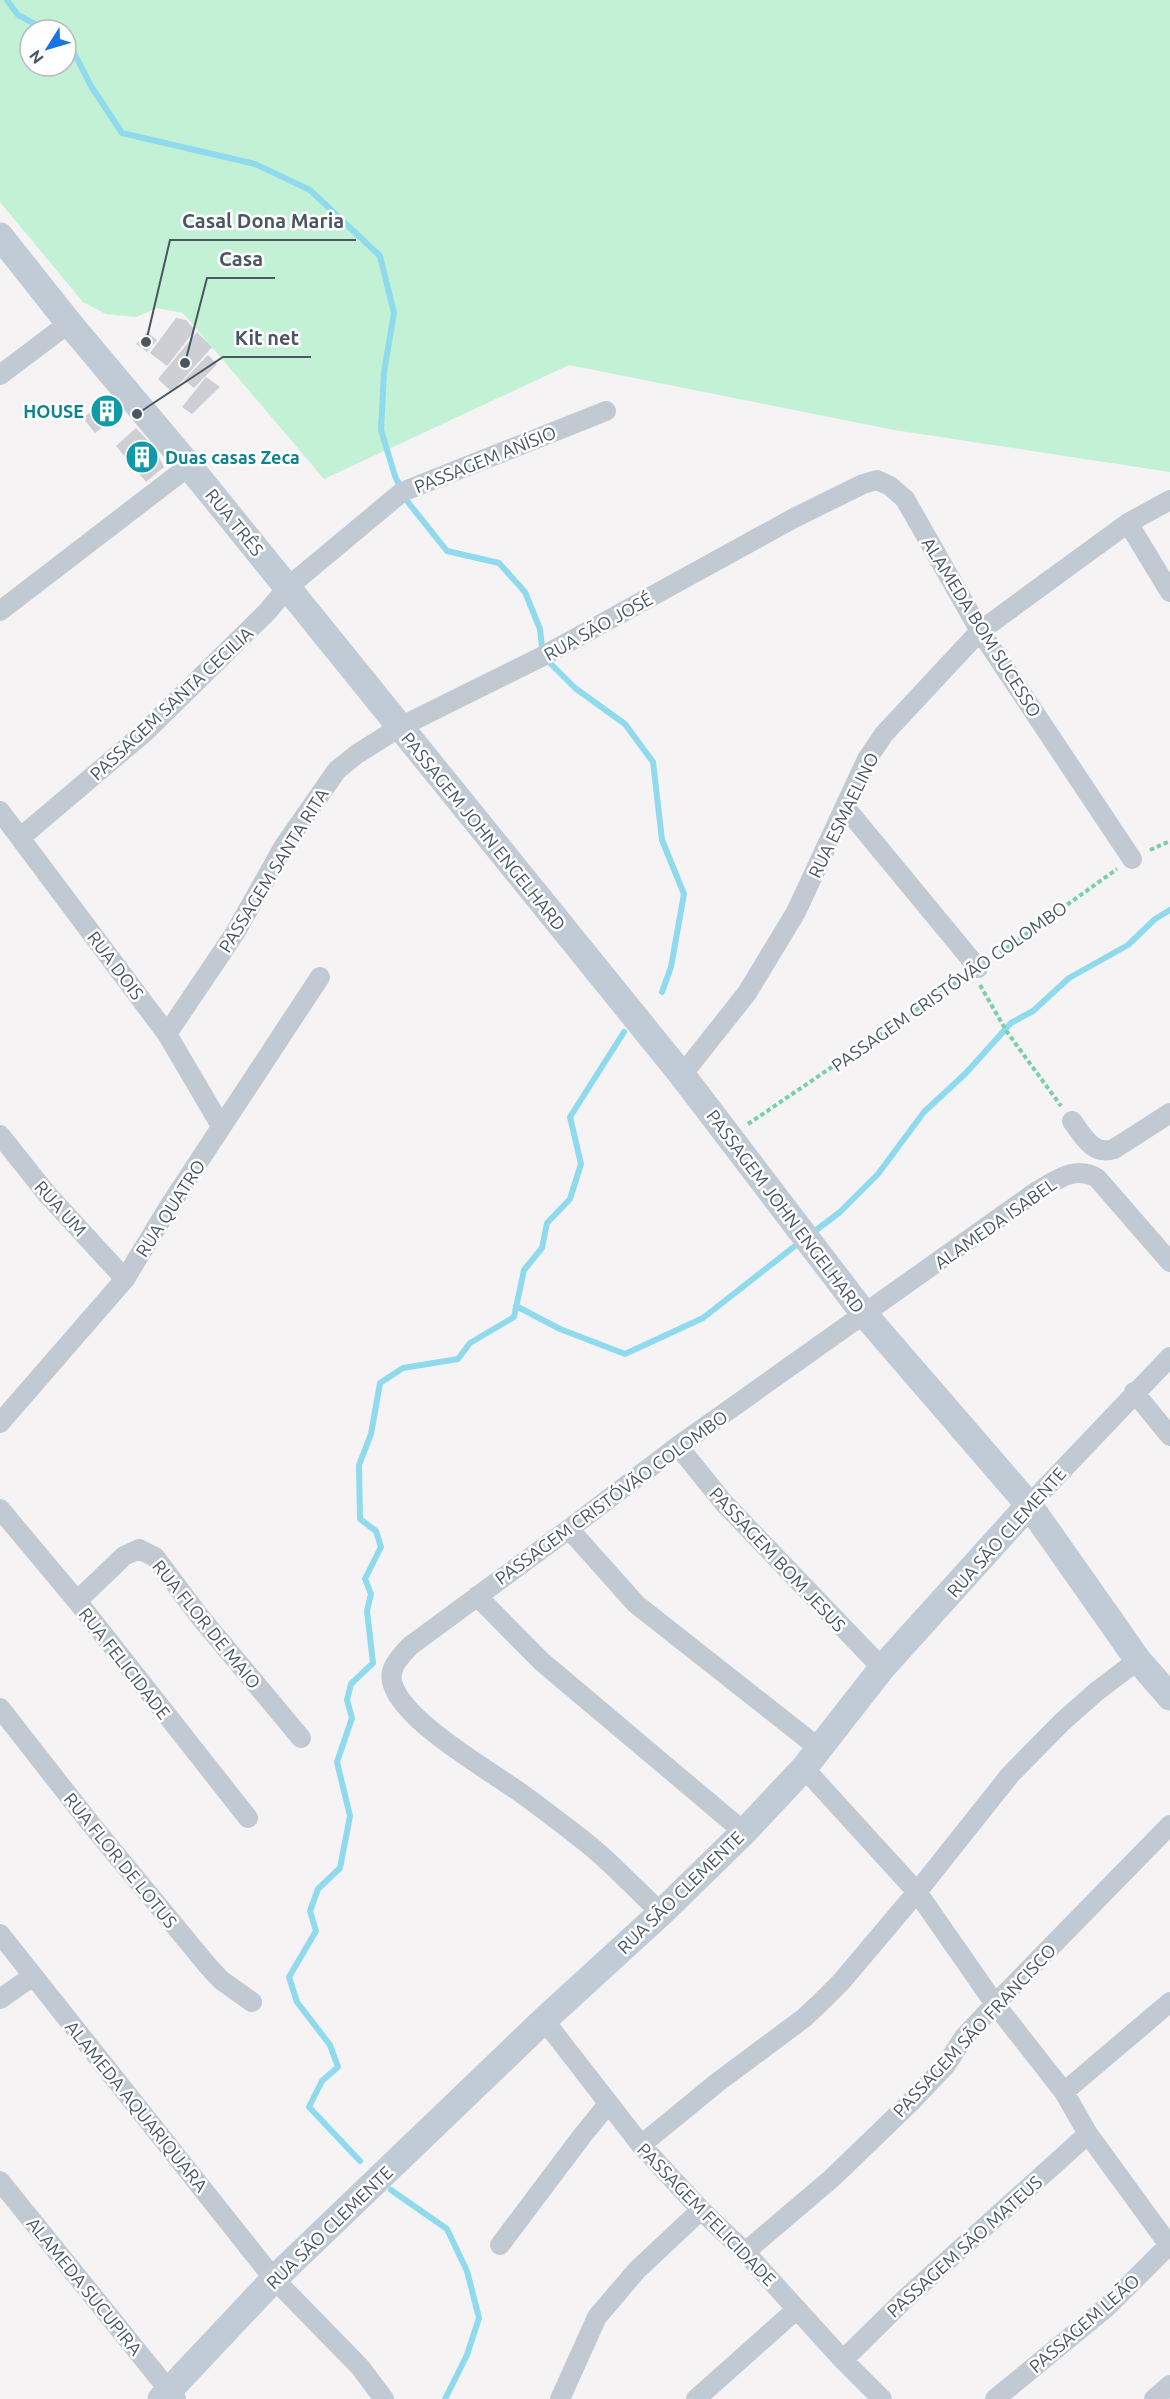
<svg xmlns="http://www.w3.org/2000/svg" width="1170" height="2399" font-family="Ubuntu,sans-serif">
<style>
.green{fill:#c3f1d5;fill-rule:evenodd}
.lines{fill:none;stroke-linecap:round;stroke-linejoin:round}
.stream{stroke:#90daee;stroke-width:6}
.building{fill:#cdcfd5}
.path{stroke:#7ad0a6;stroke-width:4;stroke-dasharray:4.5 3;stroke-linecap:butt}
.minor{stroke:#c1cad2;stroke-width:20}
.secondary{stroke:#c1cbd6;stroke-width:27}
.labels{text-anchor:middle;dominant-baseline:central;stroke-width:5;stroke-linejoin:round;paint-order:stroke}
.culture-label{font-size:18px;font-weight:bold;fill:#0d838f;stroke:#fff;text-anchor:end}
.street-label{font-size:18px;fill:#4a5661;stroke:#fff}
.leader{fill:none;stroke:#4a5661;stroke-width:2}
.callout-dot{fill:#4a5661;stroke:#fff;stroke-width:2}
.callout-label{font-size:20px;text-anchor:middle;font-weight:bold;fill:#4a5661;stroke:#fff;stroke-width:5;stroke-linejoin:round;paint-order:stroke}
</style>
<rect width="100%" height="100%" fill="#f5f3f3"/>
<path class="green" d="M0,0h1170v472l-276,-42 -325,-65 -245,114 -141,-166 -26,-5 -21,9 -30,-3 -23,-12 -83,-100zM30,30h36v36h-36z"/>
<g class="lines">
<path class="stream" d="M7,0l11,15 19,10 22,5
M66,37l25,49 31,47 133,31 55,26 70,66 14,57 -10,59 -3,58 14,46 12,25 40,50 52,12 26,29 15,37 3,27 32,32 50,36 28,38 9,78 22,54 -13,73 -9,25
M811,1234l29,-22 38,-38 46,-62 42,-39 45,-50 22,-12 36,-33 59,-33 27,-26 15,-9
M516,1306l44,23 65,25 78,-36 97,-76
M360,2161l-51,-54 13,-26 16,-14 -8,-22 -33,-43 -8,-25 27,-46 -6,-20 8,-22 22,-21 10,-52 -13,-54 15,-44 -5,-18 4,-16 22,-21 -6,-52 4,-17 -6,-15 16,-32 -5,-16 -16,-12 -1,-54 12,-31 9,-51 23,-15 55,-9 12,-16 44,-26 10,-47 18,-22 5,-25 23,-24 11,-35 -11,-47 54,-85
M391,2190l56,39 20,42 12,47 -12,37 -22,44"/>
</g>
<path class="building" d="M176,318l10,2 9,10 -28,36 -17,-13z
M147,332l10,8 -10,12 -11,-8z
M197,332l15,15 -40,45 -14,-13z
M208,355l9,9 -23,24 -10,-8z
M206,377l14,10 -28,27 -10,-7z
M119,389l12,16 -36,28 -12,-15z
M136,428l17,18 11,21 -18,15 -30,-36z"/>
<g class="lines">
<path class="path" d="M1150,850l20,-9
M994,957l123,-88
M980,985l27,47 54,74
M748,1124l215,-146"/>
<path class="minor" d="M0,375l69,-52
M1128,523l42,69
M0,611l189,-145
M845,807l133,161
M0,811l167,223 54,92
M21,837l124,-105 122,-120 21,-25 114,-95 204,-81
M167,1034l68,-101 49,-87 53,-76 20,-16 43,-27 143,-71 251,-138 69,-34 14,-4 13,6 15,13 75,132 152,228
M682,1075l65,-82 49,-81 71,-153 17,-25 96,-103 148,-108 42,-23
M1072,1121c11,15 21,35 42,28l56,-36
M0,1135l47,59 78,85
M1134,1392l36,44
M0,1423l125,-144 45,-74 150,-228
M678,1446l46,57 158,165
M1029,1505l141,-148
M0,1509l77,92 171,217
M569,1529l67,75 184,145
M477,1596l64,65 203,171
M77,1601l47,-45 15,-7 16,8 45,60 101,121
M0,1708l90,115 118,143 13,14 31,22
M804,1768l113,124 78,112 69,88 24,42 81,111
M661,1913c-22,-21 -44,-44 -67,-64 -22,-18 -46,-36 -69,-53 -34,-25 -119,-72 -132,-111 -6,-16 7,-28 17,-39l159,-117 109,-83 359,-255c20,-11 38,-26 60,-13l73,84
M0,1934l274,345 86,88 24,32
M0,1999l33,-23
M544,2020l97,125 60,65 44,42 98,108 39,39
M1064,2092l106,-90
M641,2145l77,-63 86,-64 18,-17 19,-19 76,-90 93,-117 52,-53 34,-30 42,-32
M0,2181l176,218
M500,2245l82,-109 26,-32
M745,2252l86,-73 82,-79 33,-35 18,-28 31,-33 175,-179
M843,2360l64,-63 181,-163
M560,2399l37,-82 40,-47 64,-60
M696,2399l101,-90
M995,2399l112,-92 63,-63
M1154,2399l16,-14"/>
<path class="secondary" d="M0,236l69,87 120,143 493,609 183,240 164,190 109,155 32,37
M161,2399l113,-120 270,-259 117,-107 83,-81 60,-64 78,-100 147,-163"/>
</g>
<defs>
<g id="building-disc" transform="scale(1.725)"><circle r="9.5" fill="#0f9aa8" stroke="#fff"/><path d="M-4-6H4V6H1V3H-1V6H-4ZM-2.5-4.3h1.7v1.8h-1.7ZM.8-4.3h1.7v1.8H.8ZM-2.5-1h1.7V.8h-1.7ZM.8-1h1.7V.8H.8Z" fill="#fff"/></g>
</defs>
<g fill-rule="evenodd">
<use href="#building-disc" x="107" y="411"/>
<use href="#building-disc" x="142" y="457"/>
</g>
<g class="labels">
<g class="culture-label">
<text x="84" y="411">HOUSE</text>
<text x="165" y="457" text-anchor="start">Duas casas Zeca</text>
</g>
<g class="street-label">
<text transform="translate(485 459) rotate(-22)">PASSAGEM ANÍSIO</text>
<text transform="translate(235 522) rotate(51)">RUA TRÊS</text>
<text transform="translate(598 626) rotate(-29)">RUA SÃO JOSÉ</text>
<text transform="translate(982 627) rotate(58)">ALAMEDA BOM SUCESSO</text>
<text transform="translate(171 703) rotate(-43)">PASSAGEM SANTA CECILIA</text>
<text transform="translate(843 815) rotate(-64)">RUA ESMAELINO</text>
<text transform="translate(484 831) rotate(51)">PASSAGEM JOHN ENGELHARD</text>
<text transform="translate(273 870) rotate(-58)">PASSAGEM SANTA RITA</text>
<text transform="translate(116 965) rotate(53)">RUA DOIS</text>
<text transform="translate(949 986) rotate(-35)">PASSAGEM CRISTÓVÃO COLOMBO</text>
<text transform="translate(61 1208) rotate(48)">RUA UM</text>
<text transform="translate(170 1208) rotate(-57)">RUA QUATRO</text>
<text transform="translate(786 1211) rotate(53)">PASSAGEM JOHN ENGELHARD</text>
<text transform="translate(995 1223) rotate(-35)">ALAMEDA ISABEL</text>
<text transform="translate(611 1497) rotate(-36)">PASSAGEM CRISTÓVÃO COLOMBO</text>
<text transform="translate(1006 1532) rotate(-48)">RUA SÃO CLEMENTE</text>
<text transform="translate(778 1559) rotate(47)">PASSAGEM BOM JESUS</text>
<text transform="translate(207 1624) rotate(51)">RUA FLOR DE MAIO</text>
<text transform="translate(125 1663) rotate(52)">RUA FELICIDADE</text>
<text transform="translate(121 1860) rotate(51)">RUA FLOR DE LOTUS</text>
<text transform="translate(680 1892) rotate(-44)">RUA SÃO CLEMENTE</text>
<text transform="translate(974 2030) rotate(-47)">PASSAGEM SÃO FRANCISCO</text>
<text transform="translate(137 2106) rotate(51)">ALAMEDA AQUARIQUARA</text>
<text transform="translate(707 2214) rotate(46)">PASSAGEM FELICIDADE</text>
<text transform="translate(329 2227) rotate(-44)">RUA SÃO CLEMENTE</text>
<text transform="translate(964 2246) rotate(-42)">PASSAGEM SÃO MATEUS</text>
<text transform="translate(85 2286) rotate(51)">ALAMEDA SUCUPIRA</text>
<text transform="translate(1084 2323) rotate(-41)">PASSAGEM LEÃO</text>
</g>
</g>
<path class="leader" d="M146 342L170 240H356M185 363L207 278H275M137 414L223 357H311"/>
<g class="callout-dot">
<circle cx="146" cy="342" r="6"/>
<circle cx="185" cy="363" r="6"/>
<circle cx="137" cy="414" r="6"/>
</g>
<g class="callout-label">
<text x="263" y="228">Casal Dona Maria</text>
<text x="241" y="266">Casa</text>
<text x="267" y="345">Kit net</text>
</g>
<g transform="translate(48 48) rotate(233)"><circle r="28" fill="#ffffff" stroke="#b7bbc0" stroke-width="1.5"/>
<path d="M0-4.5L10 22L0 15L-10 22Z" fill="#1a73e8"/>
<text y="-9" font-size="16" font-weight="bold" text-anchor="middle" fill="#4a5661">N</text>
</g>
</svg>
